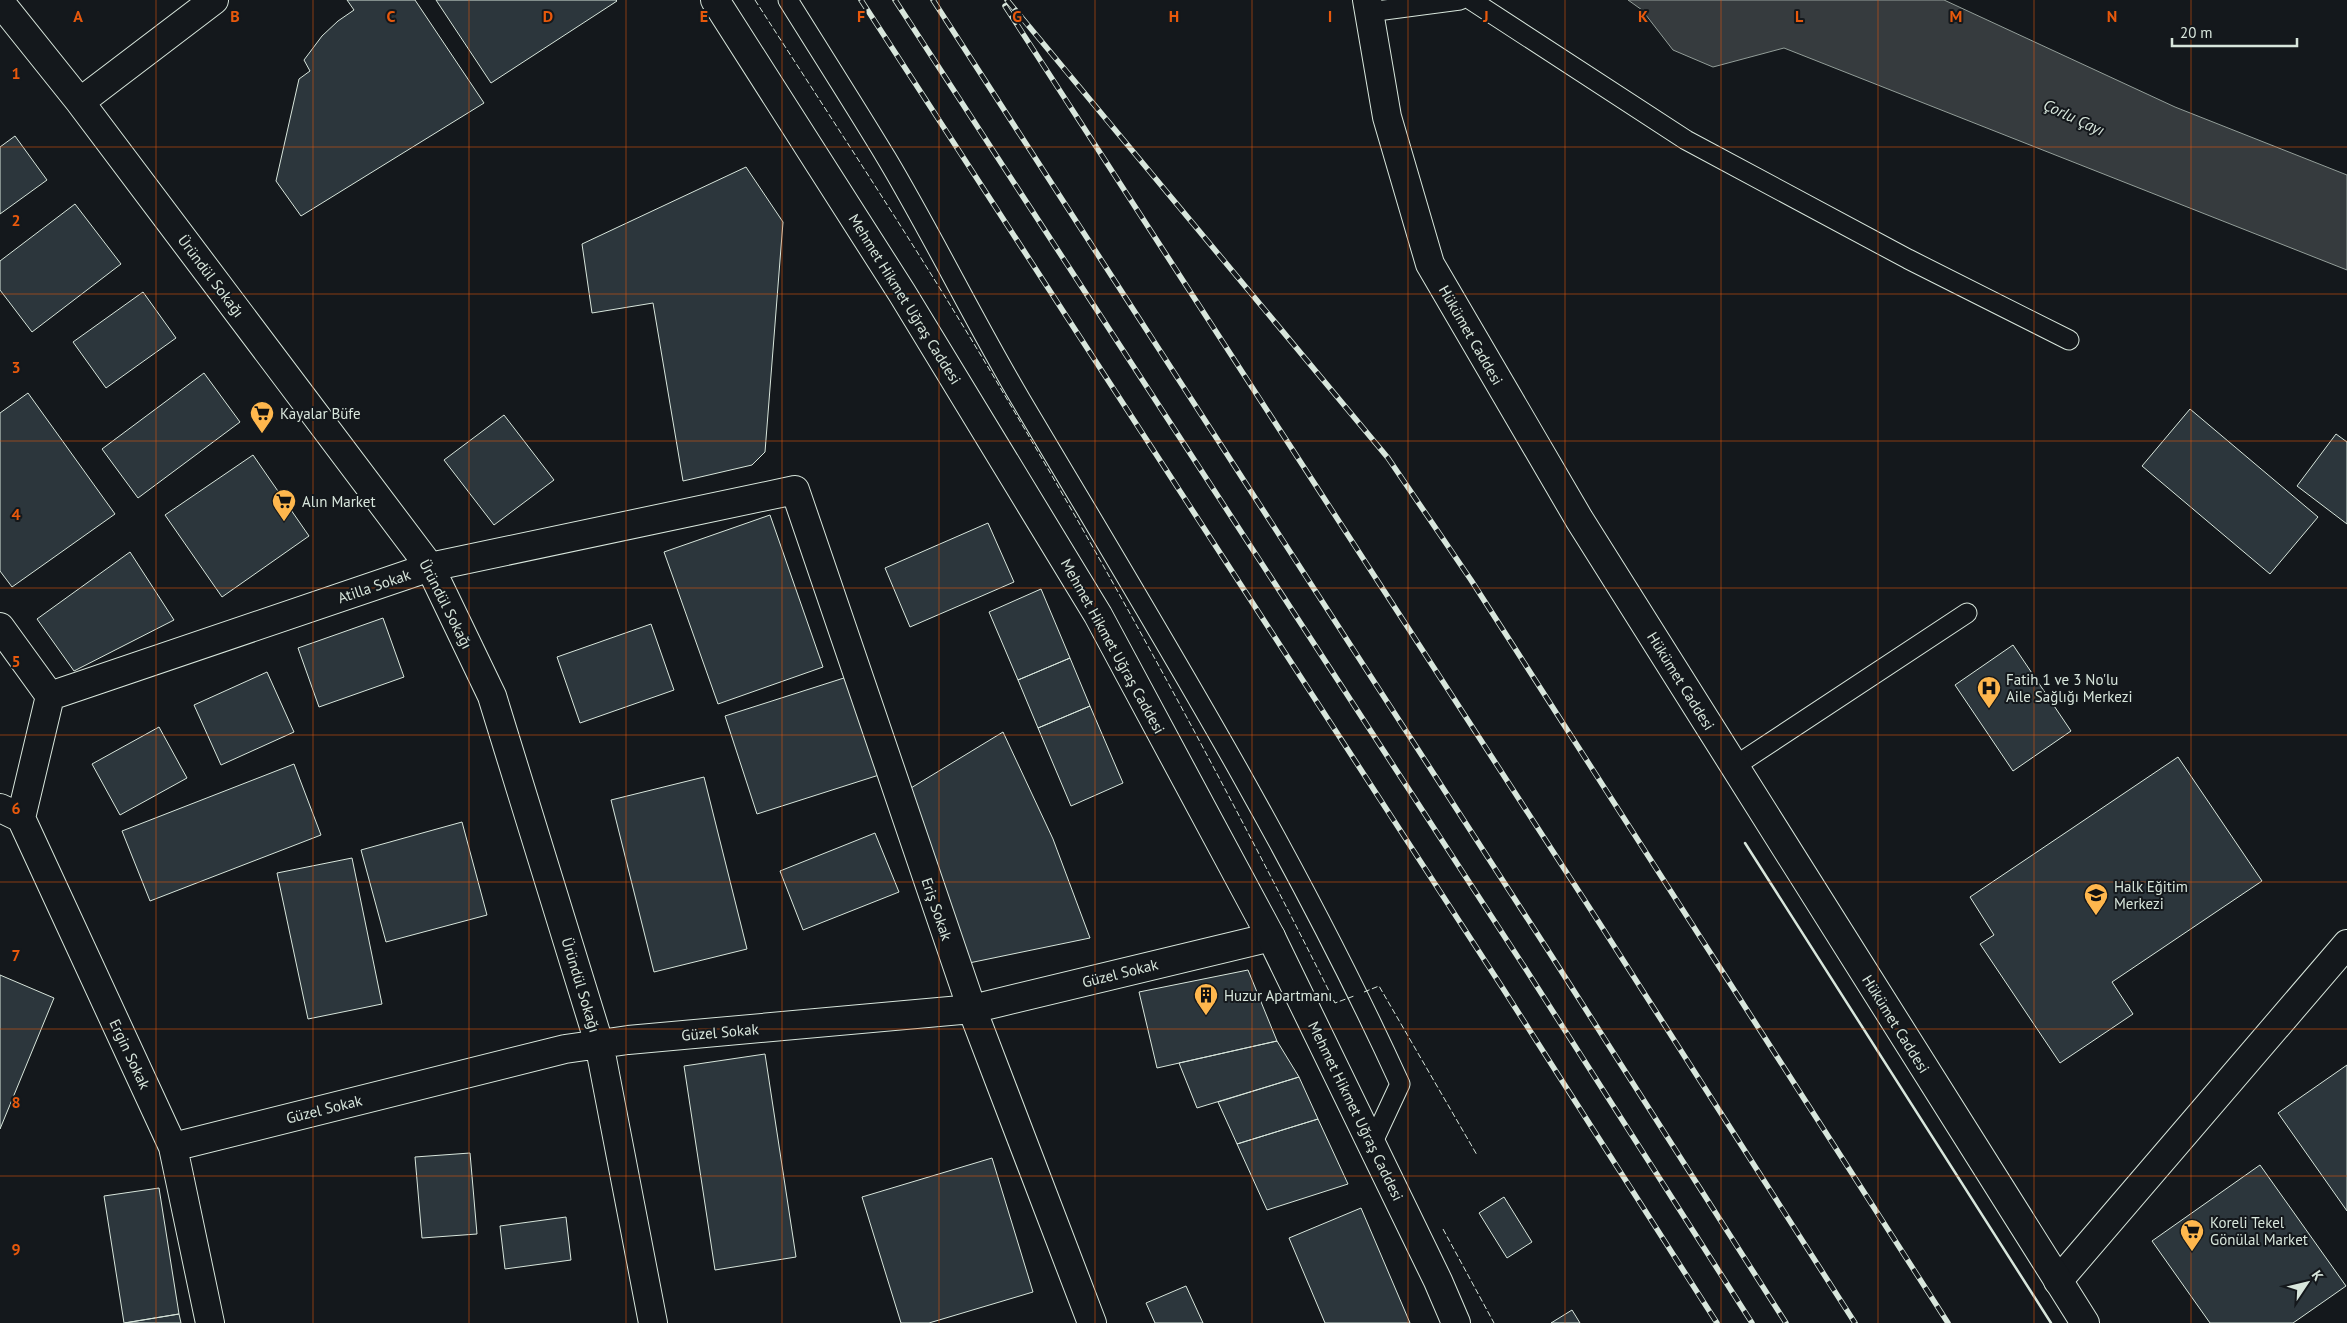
<svg xmlns="http://www.w3.org/2000/svg" width="2347" height="1323" font-family="'PT Sans',sans-serif">
<style>
.water{fill:#363b3e;stroke:#939e99}
.building{fill:#2c363c;stroke:#d8e6dc}
.lines{fill:none;stroke-linecap:round;stroke-linejoin:round}
.service-casing{stroke:#d8e6dc;stroke-width:21}
.minor-casing{stroke:#d8e6dc;stroke-width:30}
.tertiary-casing{stroke:#d8e6dc;stroke-width:30}
.secondary-casing{stroke:#d8e6dc;stroke-width:30}
.service{stroke:#14181c;stroke-width:19}
.minor{stroke:#14181c;stroke-width:28}
.tertiary{stroke:#14181c;stroke-width:28}
.secondary{stroke:#14181c;stroke-width:28}
.rail-casing{stroke:#d8e6dc;stroke-width:5.5}
.rail{stroke:#14181c;stroke-width:4;stroke-dasharray:11;stroke-linecap:butt}
.fence{stroke:#d8e6dc;stroke-width:1;stroke-dasharray:6 2.5;stroke-linecap:butt}
.wall{stroke:#d8e6dc;stroke-width:2.5}
.grid{fill:none;stroke:#e8590c;stroke-width:1;stroke-opacity:0.55}
.labels{text-anchor:middle;dominant-baseline:central;stroke-width:4;stroke-linejoin:round;paint-order:stroke}
.street-label{font-size:15px;fill:#d8e6dc;stroke:#14181c}
.poi-label{font-size:15px;fill:#d8e6dc;stroke:#14181c;text-anchor:start}
.water-label{font-size:16px;font-style:italic;fill:#d8e6dc;stroke:#14181c}
.grid-label{font-size:16px;text-anchor:middle;font-weight:bold;fill:#e8590c;stroke:#14181c;stroke-width:4;stroke-linejoin:round;paint-order:stroke}
</style>
<rect width="100%" height="100%" fill="#14181c"/>
<path class="water" d="M1628,0h316l231,107 172,68v95l-563,-222 -71,19 -40,-17 -31,-40z"/>
<path class="building" d="M347,0h68l69,103 -183,113 -25,-35 23,-102 11,-8 -6,-11 18,-24 16,-15 16,-11z
M436,0h180l1,1 -126,82z
M15,136l32,44 -47,34v-67z
M746,167l37,55 -18,230 -13,13 -69,16 -30,-178 -61,10 -10,-69z
M75,204l46,60 -89,68 -32,-42v-29z
M143,292l33,46 -70,50 -33,-46z
M204,373l36,49 -102,76 -36,-49z
M28,393l87,121 -103,73 -12,-16v-158z
M2190,409l128,108 -48,57 -128,-108z
M504,415l50,65 -60,45 -50,-65z
M2336,434l11,8v82l-50,-38z
M253,455l56,81 -87,61 -57,-82z
M770,515l53,152 -105,37 -54,-152z
M988,523l26,59 -104,45 -25,-59z
M130,552l44,68 -100,51 -37,-52z
M1041,589l29,69 -52,22 -29,-68z
M383,618l21,59 -85,30 -21,-59z
M651,624l23,66 -94,33 -23,-66z
M2013,645l58,86 -58,40 -58,-86z
M1070,658l20,48 -52,22 -20,-48z
M267,672l27,60 -73,33 -27,-60z
M847,677l32,98 -122,39 -32,-98z
M1090,706l33,77 -52,23 -33,-78z
M159,727l28,51 -67,37 -28,-51z
M1003,732l50,107 37,99 -121,25 -63,-172z
M2178,757l84,124 -150,101 21,32 -73,49 -80,-119 14,-9 -24,-38z
M294,764l27,71 -171,66 -28,-70z
M704,777l43,172 -93,23 -43,-172z
M462,822l25,93 -101,27 -25,-92z
M875,833l24,59 -96,38 -23,-59z
M352,858l30,146 -74,15 -31,-146z
M1248,970l29,71 -120,27 -18,-76z
M0,975l54,23 -54,131z
M1277,1041l22,36 -102,31 -18,-45z
M765,1054l31,203 -81,13 -31,-204z
M2347,1065v146l-69,-98z
M1299,1077l19,42 -81,25 -19,-42z
M1318,1119l30,65 -81,26 -30,-66z
M470,1153l7,81 -55,4 -7,-81z
M992,1158l41,134 -104,31h-28l-39,-126z
M2260,1165l86,121 -53,37h-83l-58,-82z
M159,1188l20,126 -55,9 -20,-127z
M1504,1197l28,45 -25,16 -28,-45z
M1361,1208l49,115h-85l-36,-85z
M566,1217l5,43 -66,9 -5,-43z
M1186,1286l17,37h-48l-9,-20z
M1572,1310l8,13h-29z
M179,1314l2,9h-56z"/>
<g class="lines">
<g class="service-casing">
<path id="service" d="M788,0c33,53 67,106 99,159 47,79 87,162 134,241 133,224 271,447 379,684l-28,60
M1471,0l215,140 222,119 161,81
M1369,12l91,-12
M1735,766l232,-153"/>
</g>
<g class="minor-casing">
<path id="minor" d="M0,2l80,100 350,465 62,129 107,347 54,280
M80,102l134,-102
M0,627l50,69
M50,696l380,-129 365,-77 177,519 120,314
M0,808l21,10 152,329 37,176
M21,818l29,-122
M173,1147l392,-98 63,-9 344,-31 299,-72
M2058,1281l289,-337"/>
</g>
<g class="tertiary-casing">
<path id="tertiary" d="M1367,0l20,117 43,147 149,255 506,804"/>
</g>
<g class="secondary-casing">
<path id="secondary" d="M715,0l187,293 196,322 173,322 167,344 18,42"/>
</g>
<use href="#service" class="service"/>
<use href="#minor" class="minor"/>
<use href="#tertiary" class="tertiary"/>
<use href="#secondary" class="secondary"/>
<g class="rail-casing">
<path id="rail" d="M861,0l641,987 215,336
M895,0l632,971 225,352
M933,0l618,955 235,368
M1007,0l381,458 83,122 477,743
M1005,6l595,918 255,399"/>
</g>
<use href="#rail" class="rail"/>
<path class="fence" d="M755,0c83,129 168,257 246,389 119,200 230,406 334,614l19,-7
M1364,992l15,-6 98,169
M1443,1229l51,94"/>
<path class="wall" d="M1745,843l306,480"/>
</g>
<path class="grid" d="M156,0v1323M313,0v1323M469,0v1323M626,0v1323M782,0v1323M939,0v1323M1095,0v1323M1252,0v1323M1408,0v1323M1565,0v1323M1721,0v1323M1878,0v1323M2034,0v1323M2191,0v1323M0,147h2347M0,294h2347M0,441h2347M0,588h2347M0,735h2347M0,882h2347M0,1029h2347M0,1176h2347"/>
<defs>
<g id="supermarket-pin" transform="scale(1.25)"><path d="M0 17L-7.5 6A9.5 9.5 0 1 1 7.5 6Z" fill="#ffb74d" stroke="#14181c"/><path d="M-6-5.5h2.5l.6 2H6L4.5 2H-2.5L-4.4-4H-6ZM-1.5 3.2a1.3 1.3 0 1 0 .1 0ZM3 3.2a1.3 1.3 0 1 0 .1 0Z" fill="#111"/></g>
<g id="hospital-pin" transform="scale(1.25)"><path d="M0 17L-7.5 6A9.5 9.5 0 1 1 7.5 6Z" fill="#ffb74d" stroke="#14181c"/><path d="M-5-5h3v3.5h4V-5h3V5h-3V1.5h-4V5h-3Z" fill="#111"/></g>
<g id="school-pin" transform="scale(1.25)"><path d="M0 17L-7.5 6A9.5 9.5 0 1 1 7.5 6Z" fill="#ffb74d" stroke="#14181c"/><path d="M0-5L7-2L0 1L-7-2ZM-4 1L0 2.5L4 1V4Q0 6-4 4Z" fill="#111"/></g>
<g id="building-pin" transform="scale(1.25)"><path d="M0 17L-7.5 6A9.5 9.5 0 1 1 7.5 6Z" fill="#ffb74d" stroke="#14181c"/><path d="M-4-6H4V6H1V3H-1V6H-4ZM-2.5-4.3h1.7v1.8h-1.7ZM.8-4.3h1.7v1.8H.8ZM-2.5-1h1.7V.8h-1.7ZM.8-1h1.7V.8H.8Z" fill="#111"/></g>
</defs>
<g fill-rule="evenodd">
<use href="#supermarket-pin" x="262" y="413"/>
<use href="#supermarket-pin" x="284" y="501"/>
<use href="#hospital-pin" x="1989" y="688"/>
<use href="#school-pin" x="2096" y="895"/>
<use href="#building-pin" x="1206" y="995"/>
<use href="#supermarket-pin" x="2192" y="1231"/>
</g>
<g class="labels">
<g class="street-label">
<text transform="translate(211 276) rotate(53)">Üründül Sokağı</text>
<text transform="translate(905 299) rotate(58)">Mehmet Hikmet Uğraş Caddesi</text>
<text transform="translate(1471 335) rotate(60)">Hükümet Caddesi</text>
<text transform="translate(374 586) rotate(-19)">Atilla Sokak</text>
<text transform="translate(446 604) rotate(63)">Üründül Sokağı</text>
<text transform="translate(1113 646) rotate(61)">Mehmet Hikmet Uğraş Caddesi</text>
<text transform="translate(1681 681) rotate(58)">Hükümet Caddesi</text>
<text transform="translate(937 909) rotate(71)">Eriş Sokak</text>
<text transform="translate(1120 973) rotate(-14)">Güzel Sokak</text>
<text transform="translate(581 985) rotate(73)">Üründül Sokağı</text>
<text transform="translate(1896 1024) rotate(58)">Hükümet Caddesi</text>
<text transform="translate(720 1032) rotate(-5)">Güzel Sokak</text>
<text transform="translate(130 1054) rotate(65)">Ergin Sokak</text>
<text transform="translate(324 1109) rotate(-14)">Güzel Sokak</text>
<text transform="translate(1356 1111) rotate(64)">Mehmet Hikmet Uğraş Caddesi</text>
</g>
<g class="poi-label">
<text x="280" y="413">Kayalar Büfe</text>
<text x="302" y="501">Alın Market</text>
<text x="2006" y="679">Fatih 1 ve 3 No'lu<tspan x="2006" dy="17">Aile Sağlığı Merkezi</tspan></text>
<text x="2114" y="886">Halk Eğitim<tspan x="2114" dy="17">Merkezi</tspan></text>
<text x="1224" y="995">Huzur Apartmanı</text>
<text x="2210" y="1222">Koreli Tekel<tspan x="2210" dy="17">Gönülal Market</tspan></text>
</g>
<g class="water-label">
<text transform="translate(2074 117) rotate(25)">Çorlu Çayı</text>
</g>
</g>
<g class="grid-label">
<text x="78" y="22">A</text>
<text x="235" y="22">B</text>
<text x="391" y="22">C</text>
<text x="548" y="22">D</text>
<text x="704" y="22">E</text>
<text x="861" y="22">F</text>
<text x="1017" y="22">G</text>
<text x="1174" y="22">H</text>
<text x="1330" y="22">I</text>
<text x="1486" y="22">J</text>
<text x="1643" y="22">K</text>
<text x="1799" y="22">L</text>
<text x="1956" y="22">M</text>
<text x="2112" y="22">N</text>
<text x="16" y="79">1</text>
<text x="16" y="226">2</text>
<text x="16" y="373">3</text>
<text x="16" y="520">4</text>
<text x="16" y="667">5</text>
<text x="16" y="814">6</text>
<text x="16" y="961">7</text>
<text x="16" y="1108">8</text>
<text x="16" y="1255">9</text>
</g>
<g transform="translate(2307 1283) rotate(55)" stroke="#14181c" stroke-width="4" paint-order="stroke">
<path d="M0-4L9 19L0 12L-9 19Z" fill="#d8e6dc"/>
<text y="-8" font-size="14" font-weight="bold" text-anchor="middle" fill="#d8e6dc">K</text>
</g>
<path d="M2172 38v8h125v-8" fill="none" stroke="#d8e6dc" stroke-width="2.5"/>
<text x="2180" y="38" font-size="15" fill="#d8e6dc" stroke="#14181c" stroke-width="4" paint-order="stroke">20 m</text>
</svg>
